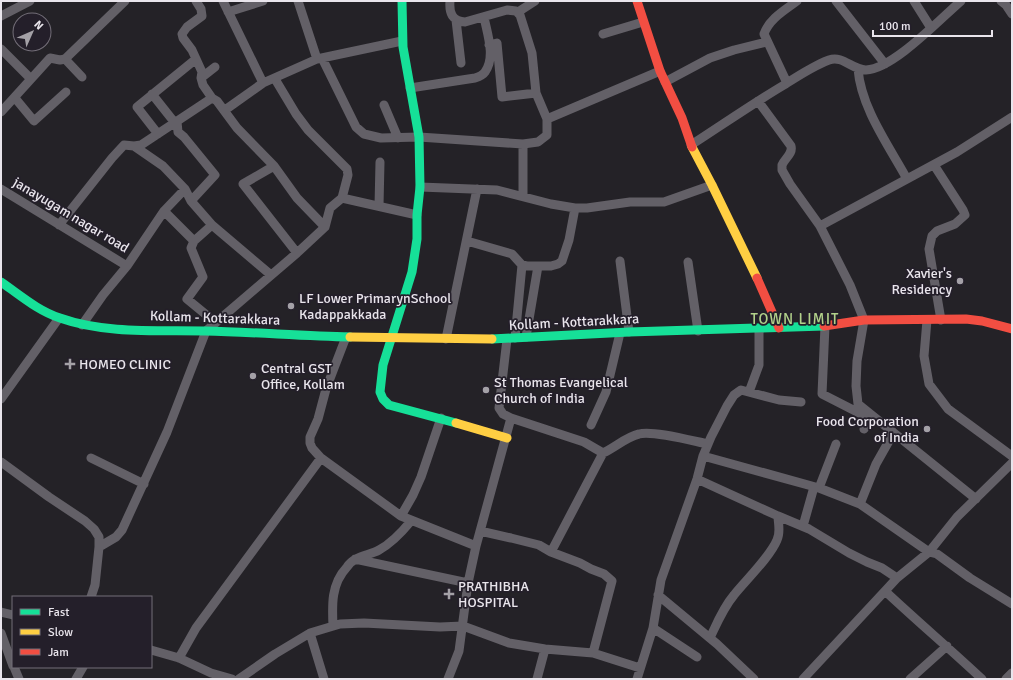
<svg xmlns="http://www.w3.org/2000/svg" width="1013" height="680" font-family="Signika,sans-serif">
<style>
.lines{fill:none;stroke-linecap:round;stroke-linejoin:round}
.street{stroke:#636067;stroke-width:9}
.fast{stroke:#16e098;stroke-width:9}
.slow{stroke:#ffcf43;stroke-width:9}
.jam{stroke:#f24e42;stroke-width:9}
.poi-dot{fill:#a4a1a7;stroke:#241f2a;stroke-width:1.5}
.labels{text-anchor:middle;dominant-baseline:central;stroke-width:3.5;stroke-linejoin:round;paint-order:stroke}
.street-label{font-size:14px;fill:#e9e5ec;stroke:#241f2a}
.poi-label{font-size:14px;fill:#e9e5ec;stroke:#241f2a;text-anchor:start}
.neighbourhood-label{font-size:15px;letter-spacing:1px;fill:#b2d18a;stroke:#241f2a}
</style>
<rect width="100%" height="100%" fill="#242227"/>
<g class="lines">
<path class="street" d="M196,1l5,8 1,7 -15,11 -5,7 1,4 9,12 10,22 -1,6 2,7 9,13
M223,1l40,82
M298,1l19,58
M836,1l49,63
M914,1l17,27
M1001,1l5,4 6,9
M228,12l35,-11
M518,12l17,-11
M1,16l29,-15
M456,20l5,43
M603,34l40,-12
M489,45l8,-2 5,54 34,-4
M1,49l30,30 -30,33
M322,58l34,69 8,7 17,4 38,-1 104,7 15,-2 9,-7v-16l-11,-26 -4,-40 -12,-38 -4,-4 -9,-1 -42,12c-13,-1 -16,-9 -15,-21
M65,59l17,18
M858,69c3,39 31,77 49,110
M201,78l14,-11
M31,79l19,-21 10,2 5,-1 60,-58
M275,79l21,35 12,16 39,39 1,6 -6,23
M665,82l45,-24 24,-8 33,-8
M787,83l-23,-49c5,-15 21,-24 33,-33
M410,88l65,-10c3,-1 8,-3 10,-6 11,-15 2,-39 -1,-55
M152,94l23,29
M15,98l19,23 32,-29
M758,101l33,45c2,8 -6,12 -9,19v5l8,14 30,42 30,59 14,35 -7,41 -1,25 2,18 118,95
M384,105l14,33
M225,110l38,-27 54,-24 85,-18
M547,119l113,-48
M177,122l1,10 6,5 31,38 -24,26
M158,134l-21,-27 59,-48
M691,145c31,-20 61,-41 93,-60 14,-9 29,-19 45,-25 14,-5 23,10 37,10 27,-1 74,-51 95,-69
M134,146l29,20 22,23 6,12 21,24 59,50
M934,165l29,45 2,5 -10,9 -18,7 -5,5 -3,13 12,71
M274,166l-31,18 54,69
M420,187l77,3 54,14 24,4h12l43,-6h34l48,-17
M1,189l126,77
M523,196v-52
M379,206l1,-44
M164,211l30,30
M59,225l53,-67 12,-13 10,1 7,-1 71,-47 5,3 20,27 37,38 23,32 28,29
M212,225l-18,16 -3,7 12,29 -16,22 28,23
M820,226l137,-74 55,-35
M467,241l45,13 10,11 5,1h24l7,-2 4,-3 7,-21 6,-32
M620,261l9,71
M688,262l10,69
M927,320l-3,36 5,28 19,25 64,47
M82,325l21,-30 24,-29 37,-55 21,-22
M825,326l-3,68 45,23 1,6 -4,6
M346,337l-20,52 -8,30 -8,18v6l2,5 9,10 80,58 75,30
M526,337l12,-71
M515,338l7,-73
M446,339l31,-150
M749,392l10,-27v-36
M1,399l58,-81
M511,418l73,24 19,11c13,-6 23,-16 36,-19 13,-4 54,7 69,10
M591,425l15,-33 14,-59
M703,456l116,32 41,16 69,48 8,2 33,24 42,26
M91,458l53,26
M1,462l48,35 36,24 9,8 5,8v10l-4,38 -4,12
M697,479l81,37 31,13 40,24 18,9 15,6 15,10
M819,488l17,-44
M860,504l16,-40 13,-23 3,-10
M401,516l12,-21 8,-18 20,-59
M803,526l11,-39
M480,531l31,7 28,7 12,7 29,11 11,6 13,5 8,7 -19,72
M99,547l17,-10 6,-7 45,-98 39,-101 91,-78 28,-26 5,-19 12,-10 75,17
M551,552l52,-99
M355,559l113,24
M885,591c32,30 65,58 97,88
M658,595l59,49 37,35
M1,612l12,3
M333,626c-1,-21 -2,-42 14,-59 2,-3 5,-6 9,-8 7,-4 16,-5 23,-9 13,-7 23,-18 32,-29
M653,628l44,29
M1,633l12,33
M310,633l14,46
M710,638c7,-15 13,-30 24,-43 12,-15 36,-38 43,-55 4,-8 1,-17 1,-24
M151,650l28,8 32,15 21,6
M179,658l17,-30 125,-170
M14,667l5,12
M76,679l7,-12
M239,679l36,-25 35,-21 30,-9 24,-1 76,4 23,-1 46,17 36,6 48,4 47,15
M448,679l11,-28 9,-68 8,-37 35,-128 -8,-4 -4,-6 8,-69
M537,679l8,-30
M637,679l16,-51 8,-48 36,-101 6,-23 8,-19 16,-31 7,-11 7,-5 38,10 22,2
M803,679l82,-88 12,-13 32,-26 28,-35 55,-54
M910,679l37,-33
M1006,679l6,-6"/>
<path class="fast" d="M402,1l1,46 16,90 1,50 -3,28v24l-5,33 -29,93 -3,27 3,7 6,6 67,18
M1,282c19,13 37,29 59,36 45,16 98,12 145,13 48,1 97,5 145,6
M492,339l137,-7 195,-6"/>
<path class="slow" d="M692,147l20,38 45,93
M350,337l142,2
M456,423l51,15"/>
<path class="jam" d="M637,1l23,70 22,47 10,29
M757,278l22,50
M824,326l40,-6 102,-1 16,2 30,8"/>
</g>
<g class="poi-dot">
<circle cx="960" cy="281" r="4"/>
<circle cx="291" cy="306" r="4"/>
<path d="M68 358h4v4h4v4h-4v4h-4v-4h-4v-4h4z"/>
<circle cx="253" cy="376" r="4"/>
<circle cx="486" cy="390" r="4"/>
<circle cx="927" cy="429" r="4"/>
<path d="M447 588h4v4h4v4h-4v4h-4v-4h-4v-4h4z"/>
</g>
<g class="labels">
<g class="street-label">
<text transform="translate(71 215) rotate(31)">janayugam nagar road</text>
<text transform="translate(215 318) rotate(2)">Kollam - Kottarakkara</text>
<text transform="translate(574 322) rotate(-3)">Kollam - Kottarakkara</text>
</g>
<g class="poi-label">
<text x="952" y="273" text-anchor="end">Xavier's<tspan x="952" dy="16">Residency</tspan></text>
<text x="299" y="298">LF Lower PrimarynSchool<tspan x="299" dy="16">Kadappakkada</tspan></text>
<text x="79" y="364">HOMEO CLINIC</text>
<text x="261" y="368">Central GST<tspan x="261" dy="16">Office, Kollam</tspan></text>
<text x="494" y="382">St Thomas Evangelical<tspan x="494" dy="16">Church of India</tspan></text>
<text x="919" y="421" text-anchor="end">Food Corporation<tspan x="919" dy="16">of India</tspan></text>
<text x="458" y="586">PRATHIBHA<tspan x="458" dy="16">HOSPITAL</tspan></text>
</g>
<g class="neighbourhood-label">
<text x="795" y="319">TOWN LIMIT</text>
</g>
</g>
<rect width="1013" height="680" fill="none" stroke="#e9e5ec" stroke-width="4"/>
<rect x="12" y="596" width="140" height="72" fill="#241f2a" stroke="#736e78"/>
<rect x="20" y="609" width="20" height="6" fill="#16e098" stroke="#736e78"/>
<text x="48" y="616" font-size="12" fill="#e9e5ec">Fast</text>
<rect x="20" y="629" width="20" height="6" fill="#ffcf43" stroke="#736e78"/>
<text x="48" y="636" font-size="12" fill="#e9e5ec">Slow</text>
<rect x="20" y="649" width="20" height="6" fill="#f24e42" stroke="#736e78"/>
<text x="48" y="656" font-size="12" fill="#e9e5ec">Jam</text>
<g transform="translate(32 32) rotate(45)"><circle r="19" fill="#241f2a" stroke="#736e78"/>
<path d="M0-3L7 15L0 10L-7 15Z" fill="#a4a1a7"/>
<text y="-6" font-size="11" font-weight="bold" text-anchor="middle" fill="#e9e5ec">N</text>
</g>
<path d="M873 30v6h119v-6" fill="none" stroke="#e9e5ec" stroke-width="2"/>
<text x="879" y="30" font-size="12" fill="#e9e5ec" stroke="#241f2a" stroke-width="3" paint-order="stroke">100 m</text>
</svg>
